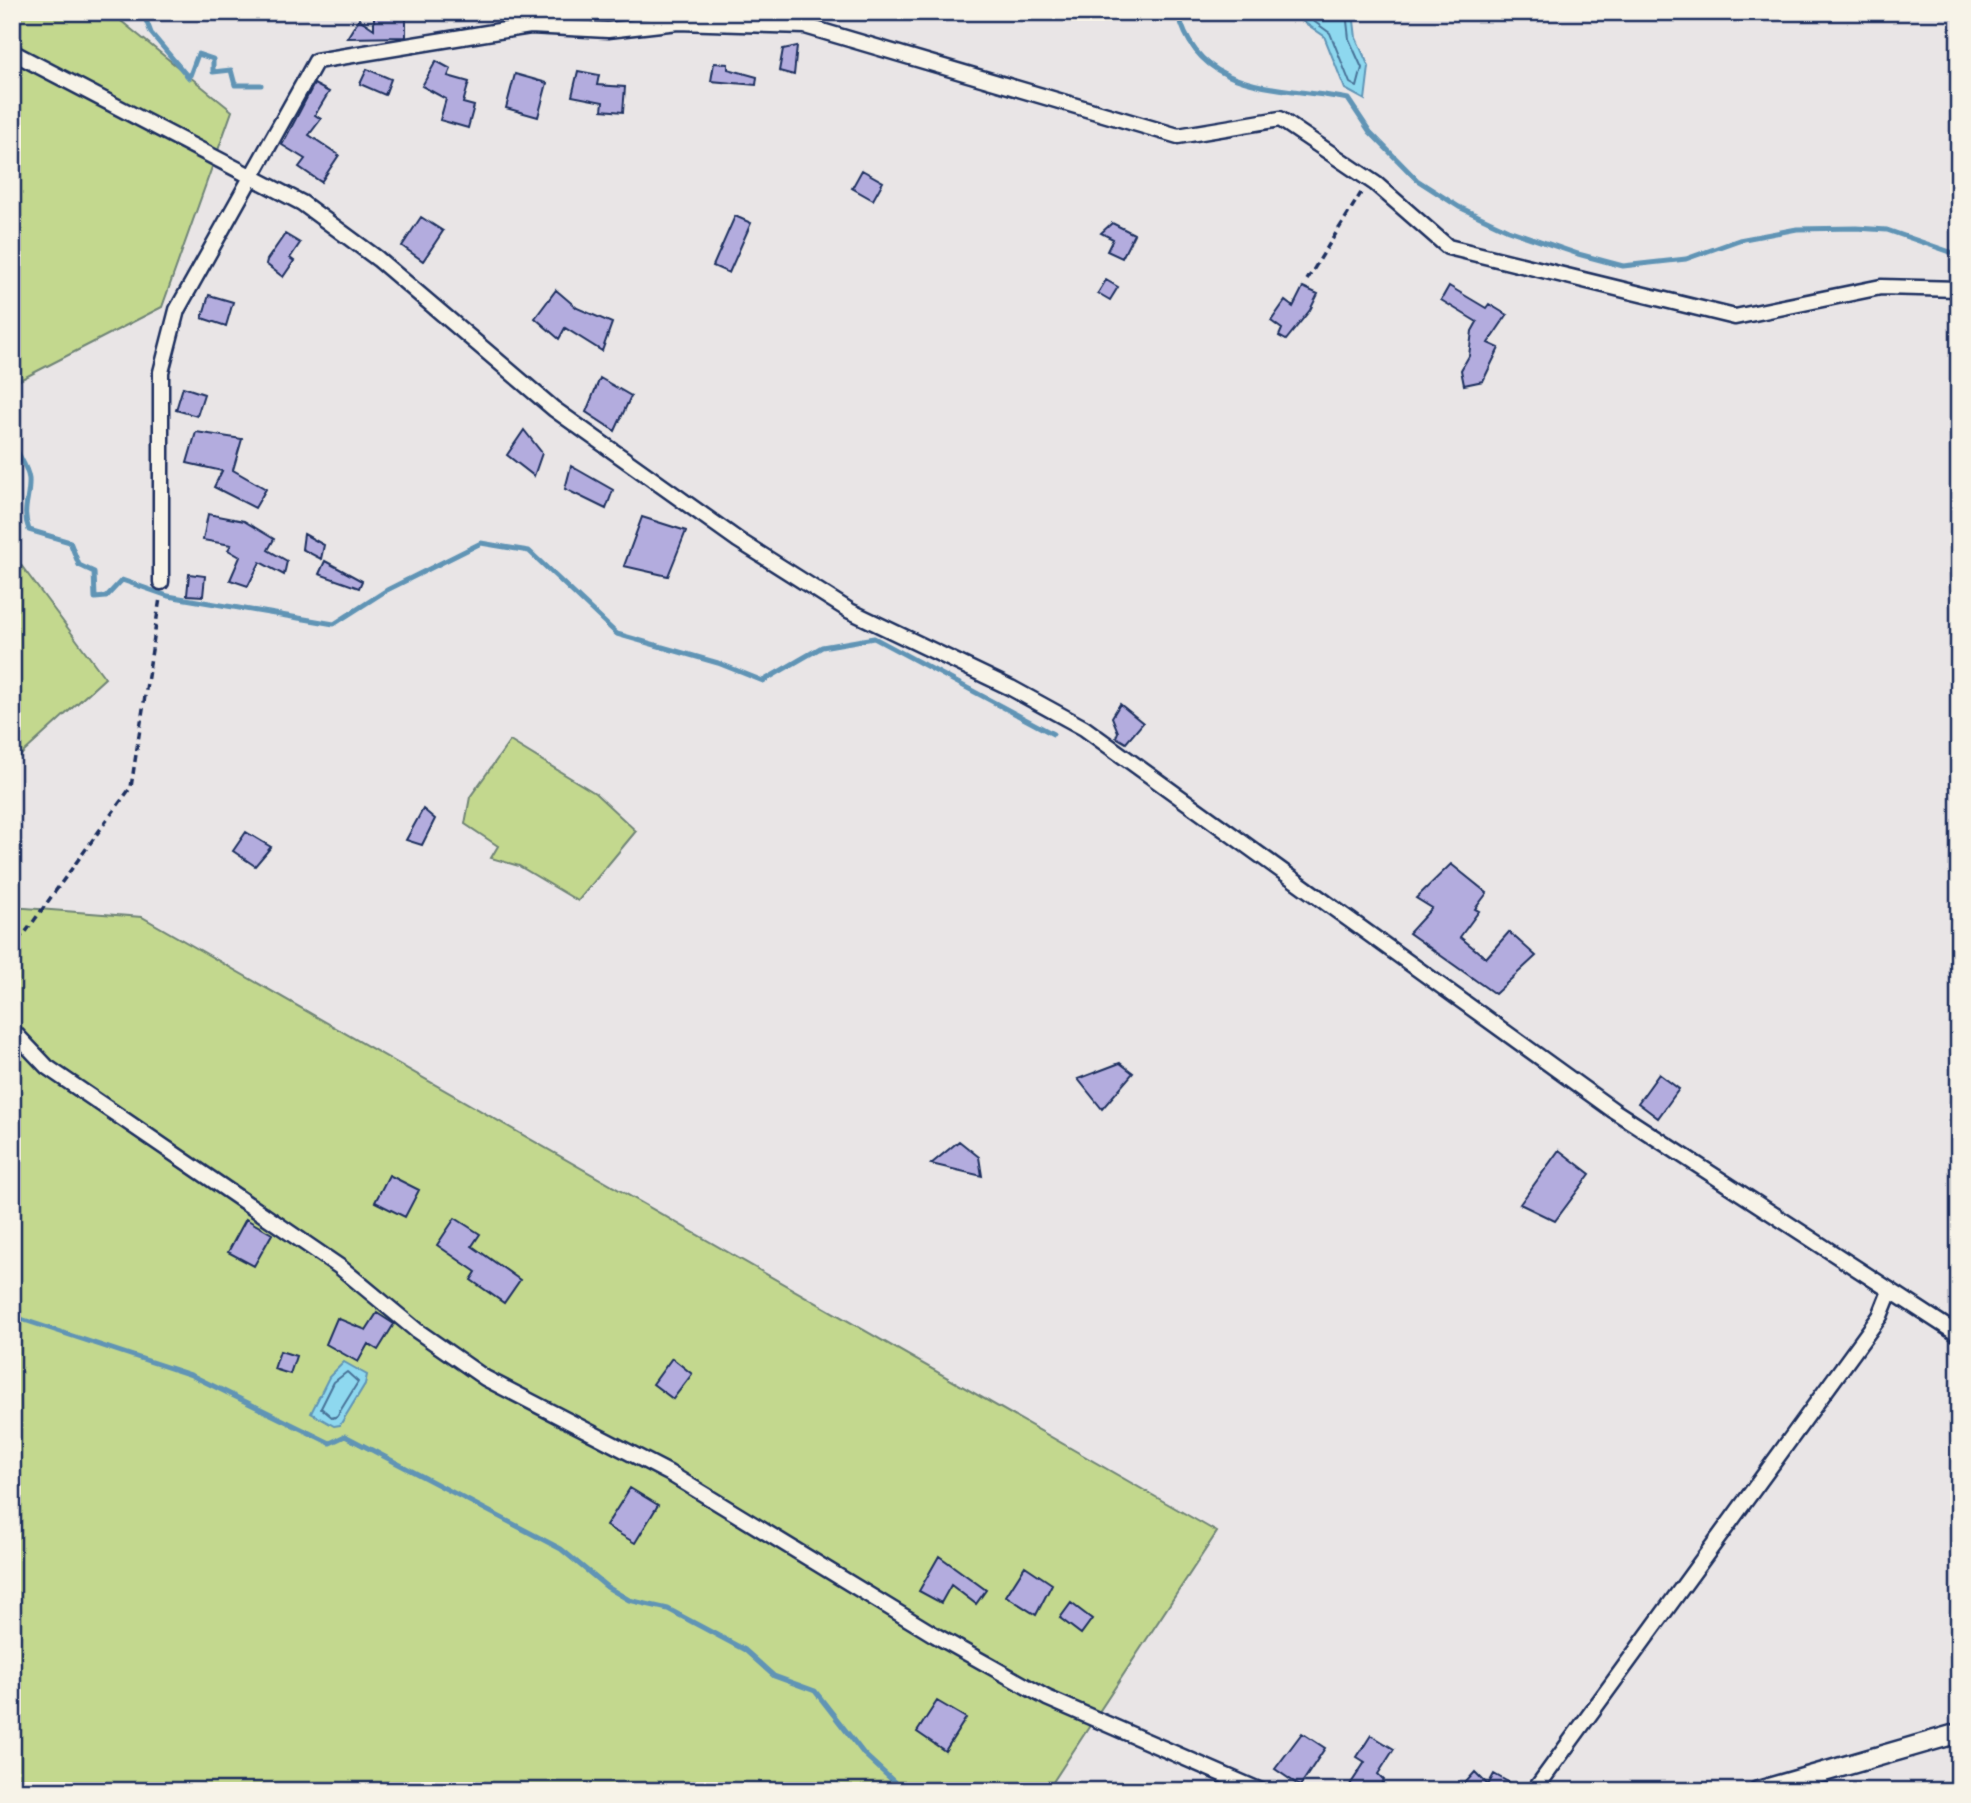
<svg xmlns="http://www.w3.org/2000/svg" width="1971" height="1803" font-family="Pangolin,sans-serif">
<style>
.green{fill:#c3d88e;stroke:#6f8476;stroke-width:2}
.water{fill:#8ed8ef;stroke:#6094b5;stroke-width:2}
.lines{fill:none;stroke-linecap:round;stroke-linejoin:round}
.shore{stroke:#497398;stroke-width:2}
.stream{stroke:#6094b5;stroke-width:5}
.building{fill:#b3acde;stroke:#1b2f5e;stroke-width:2}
.minor-casing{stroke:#1b2f5e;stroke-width:19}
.tertiary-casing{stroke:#1b2f5e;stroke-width:23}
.path{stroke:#1b2f5e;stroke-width:3.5;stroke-dasharray:7 5;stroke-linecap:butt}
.minor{stroke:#f7f3e8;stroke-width:14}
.tertiary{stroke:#f7f3e8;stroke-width:18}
</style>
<rect width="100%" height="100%" fill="#e9e5e6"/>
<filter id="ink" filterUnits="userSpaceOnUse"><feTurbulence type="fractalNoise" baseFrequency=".0143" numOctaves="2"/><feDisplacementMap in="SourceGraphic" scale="14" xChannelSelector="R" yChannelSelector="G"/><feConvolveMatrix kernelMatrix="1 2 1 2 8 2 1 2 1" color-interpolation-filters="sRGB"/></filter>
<g filter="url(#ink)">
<path class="green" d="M12,12h98l122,99 -70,196 -150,77z
M12,553l93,125 -93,85z
M510,741l85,52 41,38 -58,70 -59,-35 -28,-8 7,-12 -33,-22 5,-27z
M12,907l130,10 1075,615 -170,259h-1035z"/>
<path class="water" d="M1289,12h64l3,26 13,29 -4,33 -20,-11 -21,-53z
M344,1362l23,13 -2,9 -25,41 -6,1 -23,-13 18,-36z"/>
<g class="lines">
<path class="shore" d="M1301,12l29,21 20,50 7,4 5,-19 -13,-29 -3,-27
M347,1372l11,10 -21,34 -4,2 -12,-10 13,-26z"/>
<path class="stream" d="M143,12l8,21 38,45 9,-24 15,5v13l18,-2 4,15h26
M1178,12c20,85 104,73 170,87l22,33 47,48 42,27 49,23 70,24 45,12 63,-7 53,-19 58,-11 59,-1 31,2 72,25
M12,436c2,16 15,27 17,43 1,21 -8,30 0,51l41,12 9,23 15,7 1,26 11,-1 16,-17 46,16 166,28 53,-34 94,-47 48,8 88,83 101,29 45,18 59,-34 52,-9 179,96
M12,1316l179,59 139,68 15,-7 216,113 46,38 22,13 39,9 77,41 29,26 41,15 49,63 40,37"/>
</g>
<path class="building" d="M374,15h32v22l-59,1 12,-19 15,10z
M797,46l-3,29 -15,-4 4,-22z
M436,61l15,8 -3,7 21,6 -6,21 11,3 -6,22 -28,-8 6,-21 -24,-13z
M714,63l14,1v5l29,8 -1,8 -45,-4z
M367,69l24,10 -6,16 -25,-11z
M578,71l21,4 -2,10 28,2 -2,25 -21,-2 1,-8 -31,-6z
M515,74l32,9 -9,34 -32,-9z
M314,84l15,8 -14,23 6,4 -12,16 30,20 -18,27 -22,-15 6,-8 -23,-14z
M862,170l21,12 -10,18 -21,-12z
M735,216l16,7 -22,50 -16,-7z
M421,217l22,14 -20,30 -21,-15z
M1112,223l22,11 -12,24 -15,-7 6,-12 -12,-6z
M285,234l15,9 -10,15 4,3 -11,16 -17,-13 1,-4z
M1106,280l12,7 -8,13 -12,-7z
M1449,286l37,22 3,-4 18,11 -19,28 11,5 -16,33 -19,4 -3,-15 8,-14 3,-25 5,-9 -36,-22z
M1303,287l15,7 -8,16 -24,30 -7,-4 3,-7 -11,-8 14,-20 8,6z
M556,290l21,18 35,15 -10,28 -37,-23 -6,11 -24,-21z
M209,295l24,7 -7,24 -24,-8z
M600,378l31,18 -16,35 -29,-19z
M183,387l21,7 -7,22 -21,-6z
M524,430l18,23 -8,23 -27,-21z
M196,432l46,7 -9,31 33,19 -11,19 -41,-21 8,-16 -35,-8z
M571,466l42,24 -7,19 -41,-20z
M208,514l36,7 30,18 -6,11 19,11 -3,14 -24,-13 -12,24 -18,-6 10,-23 -12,-7 3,-5 -28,-5z
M642,517l44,14 -18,45 -44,-10z
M304,534l20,11 -3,14 -19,-10z
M325,561l37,20 -3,7 -40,-14z
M189,574l16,2 -2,20 -16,-1z
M1120,704l23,19 -17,20 -10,-6 2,-5 -6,-15z
M423,809l12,10 -13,26 -16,-5z
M246,832l25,15 -16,19 -22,-15z
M1451,864l36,29 -12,16 4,2 -19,26 26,21 23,-26 27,24 -41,38 -86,-61 23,-25 -16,-10z
M1120,1063l13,10 -31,36 -24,-30z
M1659,1074l20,15 -21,29 -20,-15z
M959,1141l20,16 3,19 -51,-12z
M1559,1150l31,24 -35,47 -35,-17z
M389,1175l30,15 -14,27 -30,-15z
M455,1218l25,16 -8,12 48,34 -16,23 -33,-23 5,-8 -39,-27z
M246,1219l26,15 -18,32 -26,-14z
M377,1313l17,11 -16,26 -10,-6 -10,18 -32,-18 11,-26 29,12z
M280,1351l16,5 -6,18 -16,-5z
M672,1358l20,16 -19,25 -20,-15z
M630,1488l28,17 -23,38 -29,-17z
M939,1556l47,34 -10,14 -25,-19 -10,18 -22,-12z
M1025,1566l27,18 -16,31 -30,-19z
M1071,1603l21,16 -11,15 -21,-16z
M937,1701l29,17 -21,33 -28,-19z
M1302,1733l23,15 -25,38 -25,-17z
M1371,1735l23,14 -16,25 6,6 -8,11h-30l19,-29 -8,-5z
M1475,1772l13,13 6,-11 30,17h-66z"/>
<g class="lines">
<g class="minor-casing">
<path id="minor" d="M678,22l127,4 373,110 102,-17 96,65 72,63 287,70 146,-30 78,2
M12,52l290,151 76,56 176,150 184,131 112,71 161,77 73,40 529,382 346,225
M161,582v-210l16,-62 139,-249 214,-35 78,4 70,-8 3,-10
M12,1030l35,37 293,200 76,63 69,48 184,95 264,161 114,64 214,93
M1534,1791l346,-475 10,-25"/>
</g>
<g class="tertiary-casing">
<path id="tertiary" d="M1758,1791l201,-58"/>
</g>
<path class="path" d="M1307,280l54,-87
M12,950l3,-9 10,-8 106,-146 29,-189"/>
<use href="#minor" class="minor"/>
<use href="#tertiary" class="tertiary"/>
</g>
</g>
<rect width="1971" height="1803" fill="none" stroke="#f7f3e8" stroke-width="42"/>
<rect x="21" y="21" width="1929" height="1761" fill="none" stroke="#1b2f5e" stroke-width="2.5" filter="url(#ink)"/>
</svg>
